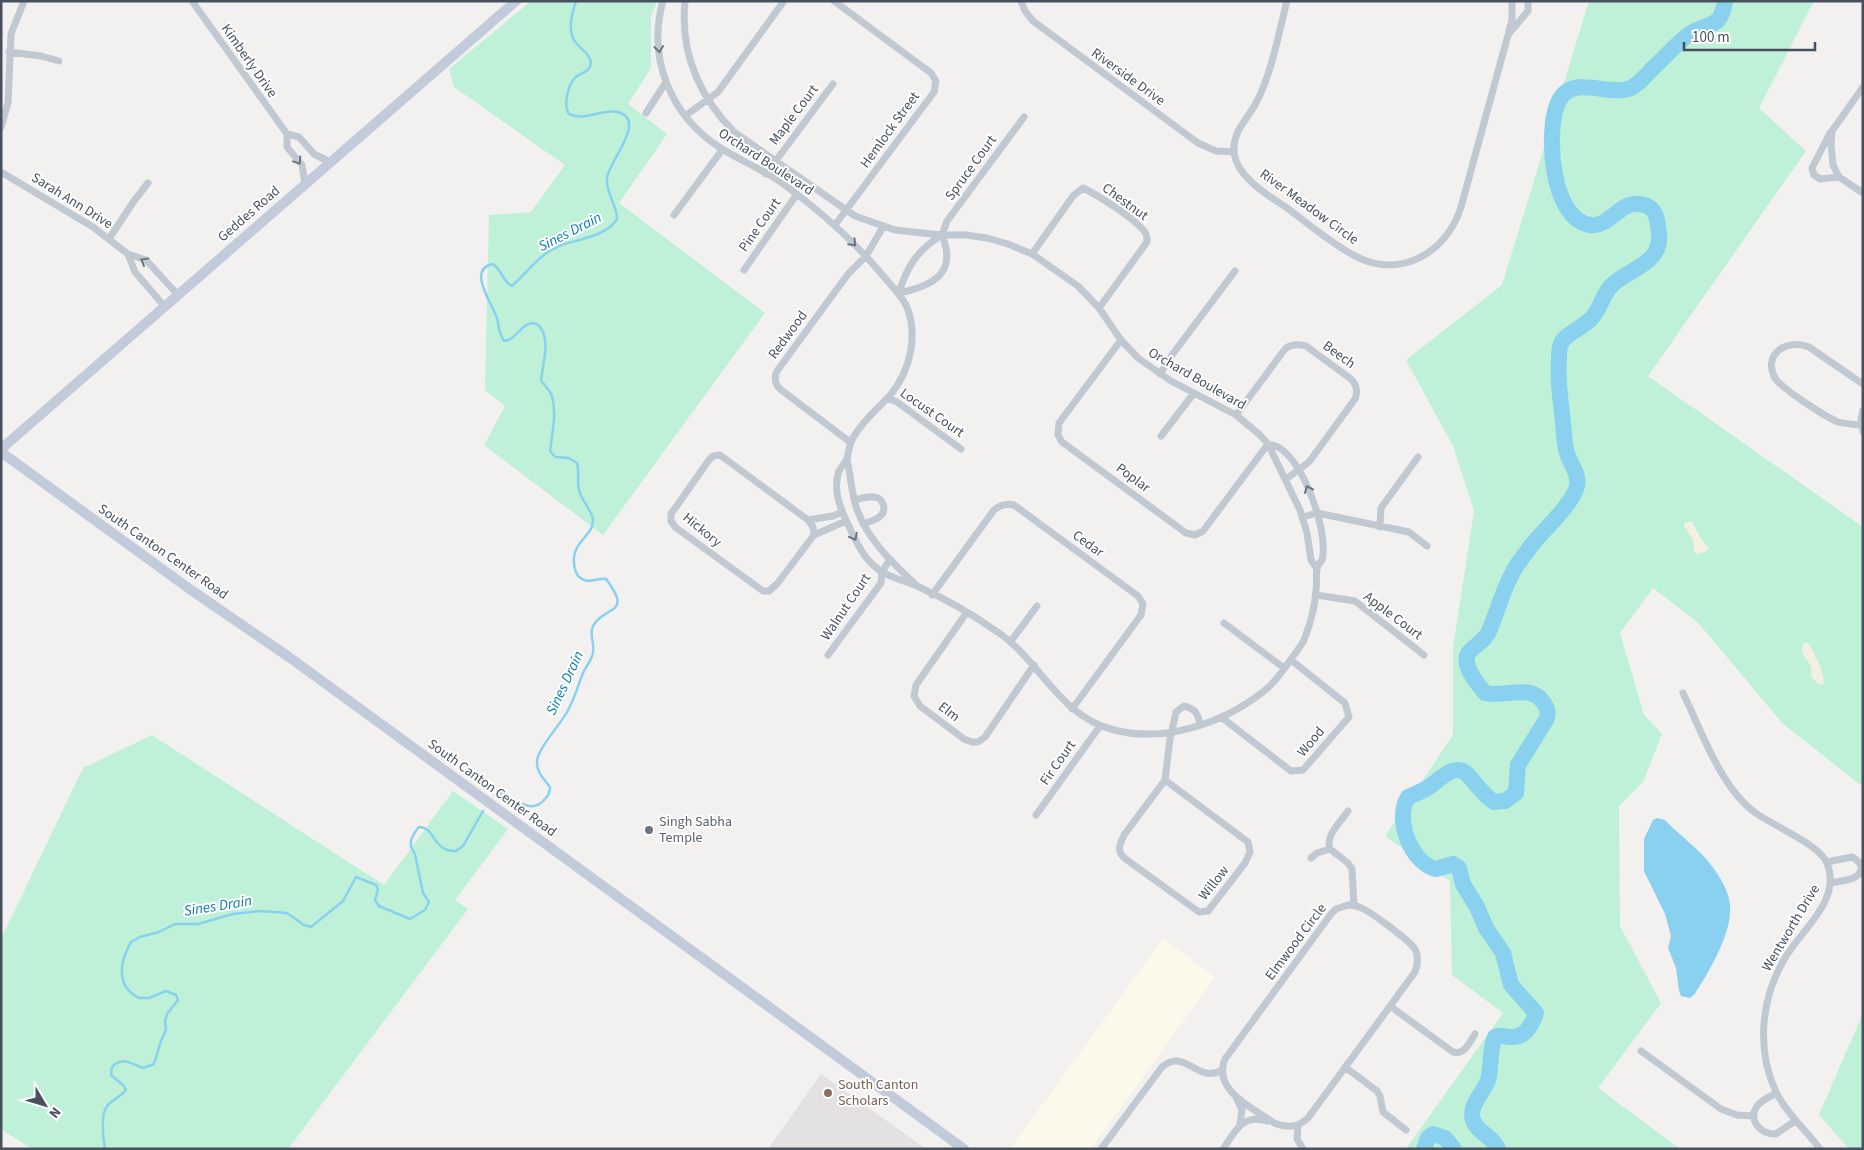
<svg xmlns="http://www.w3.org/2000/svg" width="1864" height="1150" font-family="'Source Sans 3',sans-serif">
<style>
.commercial{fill:#fdf9ea}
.education{fill:#e4e1e2}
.green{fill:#bef1d7}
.sand{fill:#f4f0e1}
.water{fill:#8ad0ef}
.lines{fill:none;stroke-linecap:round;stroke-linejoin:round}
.stream{stroke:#8ad0ef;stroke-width:2.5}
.river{stroke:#8ad0ef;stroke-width:16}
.street{stroke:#c0c9d2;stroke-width:7}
.secondary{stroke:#c2cbd9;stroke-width:10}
.oneway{stroke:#6b7581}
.worship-dot{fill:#6b7280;stroke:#fff;stroke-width:2}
.education-dot{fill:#8d6e63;stroke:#fff;stroke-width:2}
.labels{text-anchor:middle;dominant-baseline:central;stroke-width:4;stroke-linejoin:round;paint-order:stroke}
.street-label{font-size:14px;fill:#47515e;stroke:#fff}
.worship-label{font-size:14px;fill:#5b616d;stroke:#fff;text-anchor:start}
.education-label{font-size:14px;fill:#785e54;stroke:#fff;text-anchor:start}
.water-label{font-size:15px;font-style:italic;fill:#087cb1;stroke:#fff}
</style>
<rect width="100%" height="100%" fill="#f3f0f0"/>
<path class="commercial" d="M1163,939l52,38 -124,172h-81z"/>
<path class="education" d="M821,1074l105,75h-158z"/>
<path class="green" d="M531,1h126l-6,15v52l-23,36 39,30 -48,69 146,110 -162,222 -119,-90 21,-39 -20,-16 4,-175 42,-3 34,-47 -111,-78 -5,-18z
M1589,1h225l-55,107 47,43 -158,225 215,151v260l-81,-64 -76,-91 -11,-12 -42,-32 -33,45 24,82 18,19 -19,48 -24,24 1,120 41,77 -63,85 82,61h-274l97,-136 -51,-38 -2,-94 -65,-45 68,-101v-87l21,-137 -21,-65 -47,-86 96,-75z
M152,735l232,150 69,-94 55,38 -53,71 13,9 -180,240h-256l-31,-20v-190l82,-171z
M1863,1013v136h-14l-30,-34z"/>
<path class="sand" d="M1685,522h7c6,10 8,18 17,26l-4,4 -9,2 -2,-3c1,-14 -4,-14 -10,-25z
M1805,642l4,2c5,9 18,33 14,41l-5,-1 -7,-8c0,-3 1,-5 0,-8 -1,-10 -15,-13 -6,-26z"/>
<path class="water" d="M1657,818l8,2c13,14 30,26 42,40 10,12 21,28 23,44 3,28 -21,68 -36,91l-4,3 -9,-2 -2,-6 -3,-22 -8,-20 3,-12 -6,-22 -21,-43v-32l9,-19z"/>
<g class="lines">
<path class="stream" d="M495,795l7,-2c12,6 29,21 41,8 4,-4 7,-7 7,-14 -6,-8 -14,-15 -13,-26 1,-13 23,-36 30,-49 7,-12 11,-26 16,-39 3,-6 7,-11 9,-17 5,-10 -4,-20 1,-30 11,-21 41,-10 13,-47 -7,-2 -14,4 -22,1 -5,-2 -8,-6 -9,-11 -7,-26 18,-32 18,-48 0,-10 -10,-18 -13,-28 -4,-9 0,-20 -3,-30l-8,-5 -14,-1 -5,-6c2,-17 7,-37 2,-55 -2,-7 -8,-10 -11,-16 2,-17 11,-44 -4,-56 -15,-5 -19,16 -33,17 -5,-7 -5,-15 -7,-23 -4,-13 -31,-49 -4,-54 8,5 10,18 19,22 16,-14 26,-31 47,-40 18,-7 47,-9 58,-27 0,-15 -12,-27 -10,-41 1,-16 41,-58 11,-66 -15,-4 -32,10 -49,2 -6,-9 -1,-31 8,-38 7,-4 12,-4 14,-13 -2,-10 -8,-12 -14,-19 -11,-12 -5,-30 -1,-43
M105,1149c-2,-12 -6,-38 5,-46 6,-5 11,-7 16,-13l-3,-5 -12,-10 1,-8c10,-11 20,-3 31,1l11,-4 7,-23 5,-11 -1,-8 2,-8 11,-14 -2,-5 -10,-4 -17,7h-10c-24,-12 -19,-37 -8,-56l9,-5 19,-5 16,-8h23l35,-10 27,-3 27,2 17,12 7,2 32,-26 13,-24 20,8 2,5 -3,10 4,6 31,13 15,-9 4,-8 -6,-9 -8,-39 -4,-7v-7l4,-8 4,-5c17,0 13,25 37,24l7,-5 20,-35"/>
<path class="river" d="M1424,1149l4,-11 5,-4 12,4 9,11
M1498,1149c-5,-13 -20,-15 -25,-29 -5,-15 11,-27 15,-40 4,-14 1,-29 7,-43 5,-3 10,0 16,0 14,1 21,-12 25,-24l-25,-28 -8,-32 -17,-25 -9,-21 -14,-23 -4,-16 -6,-4 -17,5c-25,-6 -42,-50 -28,-72 7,-3 15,-6 21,-10 10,-7 26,-25 38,-13 9,9 15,20 27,28l11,-1 11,-8 2,-28 28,-45c3,-6 2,-10 -1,-15 -12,-23 -40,-7 -60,-12 -8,-10 -26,-30 -15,-42 8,-8 16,-11 20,-22 9,-22 14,-44 27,-64 6,-8 12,-17 18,-24 12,-14 38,-38 42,-55 3,-12 -7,-22 -10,-33 -3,-9 -3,-20 -4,-30 -2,-22 -6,-41 -4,-64 0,-4 0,-11 2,-15 2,-8 23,-18 30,-25 9,-9 11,-24 21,-34 18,-17 50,-21 47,-52 -1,-6 -1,-14 -4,-19 -2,-5 -7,-8 -11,-9 -23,-8 -33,23 -54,20 -39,-6 -44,-91 -33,-120 13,-33 46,-9 71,-16 10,-3 19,-15 26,-22 12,-11 24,-25 37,-34 8,-6 20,-6 27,-13 4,-5 6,-12 7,-19"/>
<path class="street" d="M192,1l95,133
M663,1c-16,56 7,114 56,146 20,13 43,22 63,36 36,26 68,54 97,88 9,11 20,21 27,34 13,29 4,66 -15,89 -13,15 -28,26 -38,44 -4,7 -4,13 -6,21 -2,4 -6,8 -8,12 -6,17 0,34 7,49 7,15 14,32 26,44 13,13 29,15 45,22 27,12 58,30 82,47 43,30 60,83 115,97 51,13 110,-7 150,-39 11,-8 20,-22 28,-33 4,-6 9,-12 12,-18 6,-15 11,-35 12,-50 1,-7 0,-15 1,-22 3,-8 5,-4 6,-13 3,-28 -18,-89 -42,-106 -5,-4 -7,-3 -13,-5
M685,1c-5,51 14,95 49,131l121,84 40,14 47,5h24l21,3 21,6 24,10 46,32 21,22 22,32 17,18 33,23 65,34 24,20 8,9 32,66 7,23 4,27 6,9
M834,1l97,72 5,8 -2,11 -99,133
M1021,1l4,10 8,10 165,122 18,8 18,1
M1287,1c-8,31 -16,75 -31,102 -9,17 -24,29 -22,50 4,27 38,44 57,58 20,15 44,35 66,46 45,22 90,-5 104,-50l47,-172 20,-24v-10
M1509,30l3,-10v-19
M9,52l32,4 18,5
M1863,87l-31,44 -1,13 2,21 6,12 24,16
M646,113l20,-31
M685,116l33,-24 66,-91
M1,127l7,-24 3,-69 13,-33
M1830,133l-18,35 2,7 6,4 19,-2
M1,172l92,55 35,27
M766,174l67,-90
M305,184l-3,-19 -15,-18v-13l12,3 15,17 16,8
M674,215l48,-65
M942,235l5,-14 77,-104
M109,239l25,-38 14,-18
M1032,254l41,-58 10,-8c15,7 52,31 61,43 3,3 3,8 3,11l-48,66
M744,270l53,-76
M899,293c33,-7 59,-19 43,-58
M899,293c7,-25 19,-44 43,-58
M165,307l-30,-35 -7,-18 18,6 32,35
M1121,340l-62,83 -1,12 4,7 124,91 9,2 8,-4 65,-87
M1160,374l12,-19 63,-84
M888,398l9,4 64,47
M1863,410l-2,9 2,13
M1236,415l49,-66c6,-5 13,-5 21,-3l45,33c6,6 7,12 4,20l-46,63 -23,17
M1861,425c-7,-1 -16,-1 -23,-3 -12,-5 -56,-33 -63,-44 -13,-24 12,-40 34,-31l54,37
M1161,436l33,-43
M850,442l-70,-53c-5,-5 -6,-12 -3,-18l71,-97 18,-18 17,-29
M847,459c4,17 4,36 11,53 11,29 35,51 57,72
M854,500c6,-1 14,-4 20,-3 4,0 8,3 9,7 5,13 -11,17 -20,20
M1303,517l14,-4 92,19 18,14
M808,520l5,7 1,8 -37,49 -8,7h-6l-88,-64 -4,-6v-7l38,-54 4,-4 7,-1 88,65 25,-4 9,-4
M1380,527l1,-19 37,-51
M814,535l32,-14
M932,595l62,-85c6,-5 12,-7 20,-5l124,91 5,8 -2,11 -69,94
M1316,595l39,6 69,54
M967,612l-51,73 -2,11 6,10 44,33 8,3h6l7,-5 49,-72
M1224,623l60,45
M1011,641l26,-35
M828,655l53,-72 1,-11 8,-13
M1683,693c19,39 38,96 74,121 16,11 64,32 70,49 15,37 -25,66 -42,95 -24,40 -29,91 -9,134 11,22 29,37 44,57
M1221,717l70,54 12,-1 46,-53 -4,-14 -54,-43
M1165,780l83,62 2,10 -5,11 -37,48 -9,1 -72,-52c-11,-8 -8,-14 -3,-25l41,-55 5,-41 6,-27 8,-6c12,3 14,8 16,19
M1036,815l64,-89
M1330,849l18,14 4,6 2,36
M1330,849c-5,-14 11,-27 18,-38
M1311,858l6,-5 13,-4
M1827,862l25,-5c4,2 7,4 9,9 3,14 -21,15 -30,17
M1348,905c4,0 7,0 11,2 10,3 51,34 56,42 4,8 3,15 0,23l-107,146c-11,10 -21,10 -34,5 -21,-15 -62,-33 -49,-64l106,-145 5,-5z
M1390,1006l63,46c12,3 16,-9 22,-18
M1641,1051l80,58 16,6 17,1
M1345,1067l32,24 3,5 3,16 23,18
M1777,1093c-6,3 -14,6 -18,11 -13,13 0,31 17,30l19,-13
M1236,1097l6,13 -2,14
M1298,1126l-1,13 6,10
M1101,1149l61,-82c24,-20 36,18 60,3
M1223,1149c12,-17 19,-36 44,-28"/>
<path class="secondary" d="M1,449l515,-448
M1,452l190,138 98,67 675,492"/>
</g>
<defs><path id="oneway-chevron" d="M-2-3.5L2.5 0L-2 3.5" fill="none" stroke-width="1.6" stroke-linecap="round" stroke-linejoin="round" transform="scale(1.25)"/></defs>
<g class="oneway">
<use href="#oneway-chevron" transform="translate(659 49) rotate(84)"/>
<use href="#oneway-chevron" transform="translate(298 161) rotate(56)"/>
<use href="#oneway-chevron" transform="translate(853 243) rotate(46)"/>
<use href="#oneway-chevron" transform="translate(144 261) rotate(-150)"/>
<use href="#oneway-chevron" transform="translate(1308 489) rotate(-114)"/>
<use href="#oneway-chevron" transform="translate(854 537) rotate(62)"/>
</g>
<circle class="worship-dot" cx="649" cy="830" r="5"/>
<circle class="education-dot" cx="828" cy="1093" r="5"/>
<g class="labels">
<g class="street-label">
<text transform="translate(249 61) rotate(55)">Kimberly Drive</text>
<text transform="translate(1128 77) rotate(36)">Riverside Drive</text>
<text transform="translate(794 115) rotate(-53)">Maple Court</text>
<text transform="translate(890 130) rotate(-54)">Hemlock Street</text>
<text transform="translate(766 162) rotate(33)">Orchard Boulevard</text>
<text transform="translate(971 168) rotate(-54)">Spruce Court</text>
<text transform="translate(72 201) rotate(32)">Sarah Ann Drive</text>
<text transform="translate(1125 202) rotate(36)">Chestnut</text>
<text transform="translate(1309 207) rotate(36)">River Meadow Circle</text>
<text transform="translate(249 214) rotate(-41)">Geddes Road</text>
<text transform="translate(760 225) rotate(-55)">Pine Court</text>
<text transform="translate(788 335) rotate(-54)">Redwood</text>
<text transform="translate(1339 355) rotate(36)">Beech</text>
<text transform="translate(1197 379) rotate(30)">Orchard Boulevard</text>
<text transform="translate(932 413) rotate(35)">Locust Court</text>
<text transform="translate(1133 478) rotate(37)">Poplar</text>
<text transform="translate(702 530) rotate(39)">Hickory</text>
<text transform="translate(1088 544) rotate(36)">Cedar</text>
<text transform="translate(163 552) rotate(35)">South Canton Center Road</text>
<text transform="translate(846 607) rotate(-56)">Walnut Court</text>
<text transform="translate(1393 616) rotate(37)">Apple Court</text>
<text transform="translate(949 712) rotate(37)">Elm</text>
<text transform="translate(1311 742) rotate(-50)">Wood</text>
<text transform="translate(1058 763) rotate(-55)">Fir Court</text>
<text transform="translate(492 788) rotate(36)">South Canton Center Road</text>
<text transform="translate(1214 883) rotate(-52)">Willow</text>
<text transform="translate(1791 928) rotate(-59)">Wentworth Drive</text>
<text transform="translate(1296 942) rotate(-53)">Elmwood Circle</text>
</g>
<g class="worship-label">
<text x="659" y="822">Singh Sabha<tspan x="659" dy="16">Temple</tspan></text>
</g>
<g class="education-label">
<text x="838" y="1085">South Canton<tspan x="838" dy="16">Scholars</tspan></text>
</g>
<g class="water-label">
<text transform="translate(570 232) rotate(-27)">Sines Drain</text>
<text transform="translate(565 683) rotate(-65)">Sines Drain</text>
<text transform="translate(218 906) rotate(-9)">Sines Drain</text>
</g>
</g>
<rect width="1864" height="1150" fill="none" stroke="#47515e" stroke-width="5"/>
<g transform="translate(45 1105) rotate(128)" stroke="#ffffff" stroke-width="4" paint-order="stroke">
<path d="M0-4L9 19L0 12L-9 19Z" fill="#47515e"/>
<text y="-8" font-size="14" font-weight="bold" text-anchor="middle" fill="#47515e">N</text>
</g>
<path d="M1684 42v8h131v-8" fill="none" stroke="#47515e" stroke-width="2.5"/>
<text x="1692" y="42" font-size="15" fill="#47515e" stroke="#ffffff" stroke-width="4" paint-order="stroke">100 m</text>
</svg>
